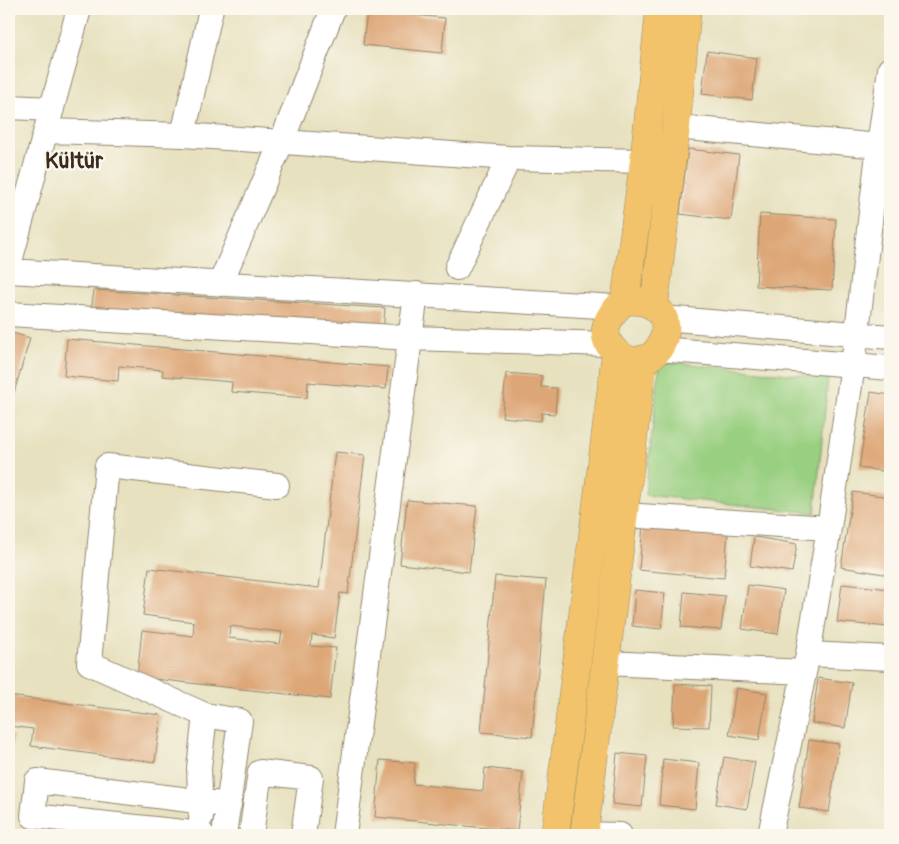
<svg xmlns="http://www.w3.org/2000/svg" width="899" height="844" font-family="Pangolin,sans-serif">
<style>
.green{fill:#99cf80;stroke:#6a7c4f}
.building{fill:#dda676;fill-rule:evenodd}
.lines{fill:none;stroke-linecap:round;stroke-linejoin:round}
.minor-casing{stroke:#91866e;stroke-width:26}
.major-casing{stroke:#91866e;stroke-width:29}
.minor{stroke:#fff;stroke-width:24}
.major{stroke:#f2c36a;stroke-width:28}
.labels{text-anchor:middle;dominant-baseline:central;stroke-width:5;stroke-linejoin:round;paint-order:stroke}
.district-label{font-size:22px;font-weight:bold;fill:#3b2a1e;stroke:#fbf7ec}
</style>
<rect width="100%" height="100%" fill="#fbf7ec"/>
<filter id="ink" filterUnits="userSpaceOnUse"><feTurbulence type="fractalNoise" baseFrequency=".02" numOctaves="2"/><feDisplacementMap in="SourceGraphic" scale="10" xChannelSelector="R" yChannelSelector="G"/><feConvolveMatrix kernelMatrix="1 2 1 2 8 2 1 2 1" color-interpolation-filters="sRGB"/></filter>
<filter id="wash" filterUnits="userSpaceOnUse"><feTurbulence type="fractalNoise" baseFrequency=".0096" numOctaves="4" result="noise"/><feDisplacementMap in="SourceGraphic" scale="20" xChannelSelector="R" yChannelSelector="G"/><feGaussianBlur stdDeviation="1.12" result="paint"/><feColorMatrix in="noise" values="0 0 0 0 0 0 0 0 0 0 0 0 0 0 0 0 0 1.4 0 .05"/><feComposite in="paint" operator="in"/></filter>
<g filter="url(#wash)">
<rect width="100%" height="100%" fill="#e7e1bf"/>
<path class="green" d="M660,361l168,17 -13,135 -170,-18z"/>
<g id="blocks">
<path class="building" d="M367,11l78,7 -3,35 -79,-8z
M707,51l50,7 -5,42 -50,-6z
M688,149l51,6 -8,65 -51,-6z
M760,214l76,5 -4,71 -76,-4z
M94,290l291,18 -2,25 -292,-21z
M9,332l21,6 -21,72z
M67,339l321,28 -2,22 -78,-7 -1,16 -76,-6 1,-10 -70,-6 1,-6 -44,-4 -1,15 -54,-5z
M506,373l36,3 -1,11 16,1 -2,26 -13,-1 -1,8 -39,-4z
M871,392l19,3v77l-31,-4z
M335,452l30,3 -17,139 -8,-1 -6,45 -22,-3 -1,11 25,2 -6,51 -193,-22 5,-47 51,6 1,-14 -51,-7 6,-47 170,20zM230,626l52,6 -2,12 -51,-6z
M853,492l37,5v78l-49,-8z
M407,500l70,6 -8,66 -69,-8z
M643,525l85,8 -4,45 -85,-8z
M754,537l43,7 -5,28 -42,-6z
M495,576l51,4 -14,157 -51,-5z
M842,584l48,5 -2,38 -51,-5z
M748,585l36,5 -6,44 -36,-5z
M635,590l30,3 -4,36 -29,-3z
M684,592l41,4 -4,34 -40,-3z
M818,678l34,5 -7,45 -33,-5z
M675,684l36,2 -2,41 -36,-1z
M736,688l31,5 -8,47 -30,-5z
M9,696l152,19 -6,47 -124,-16 2,-17 -24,-3z
M9,736h4l-3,23h-1z
M809,740l30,4 -10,68 -30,-4z
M617,753l30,3 -5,51 -30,-3z
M724,757l31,5 -8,47 -31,-5z
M663,759l36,4 -4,46 -36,-4z
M380,760l35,3 -2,21 70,7 2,-23 38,4 -6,59 -142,-14z"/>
</g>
</g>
<g filter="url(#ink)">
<use href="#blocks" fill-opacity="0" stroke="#91866e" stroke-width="1"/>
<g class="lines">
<g class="minor-casing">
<path id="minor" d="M9,107l43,2
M676,127l214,20
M46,131l137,4 326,23 135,3
M183,135l28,-126
M9,265l70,-256
M457,268l52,-110
M9,271l608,36
M220,284l62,-143 51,-132
M9,314l402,24 198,6
M663,318l227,19
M659,349l231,19
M624,515l205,13
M808,654l82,4
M605,663l199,9
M205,715l-116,-52 18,-197 170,19
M201,817l-2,-49 6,-53 35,6 -16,114
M202,834l-169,-18 4,-35 192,24
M584,834l36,1
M251,835l9,-63 51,6 -8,57
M344,835l72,-541
M770,835l38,-181 21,-126 24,-163 26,-220 11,-76"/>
</g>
<g class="major-casing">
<path id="major" d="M625,301c72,-6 34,89 -9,51 -20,-16 -8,-38 9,-51l19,-140 16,-152
M654,306l22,-179 11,-118
M555,835l61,-482
M584,835l59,-476"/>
</g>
<use href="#minor" class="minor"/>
<use href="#major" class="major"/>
</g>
</g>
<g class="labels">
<g class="district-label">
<text x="74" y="161">Kültür</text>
</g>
</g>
<rect width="899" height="844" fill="none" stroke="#fbf7ec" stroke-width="30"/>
</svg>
